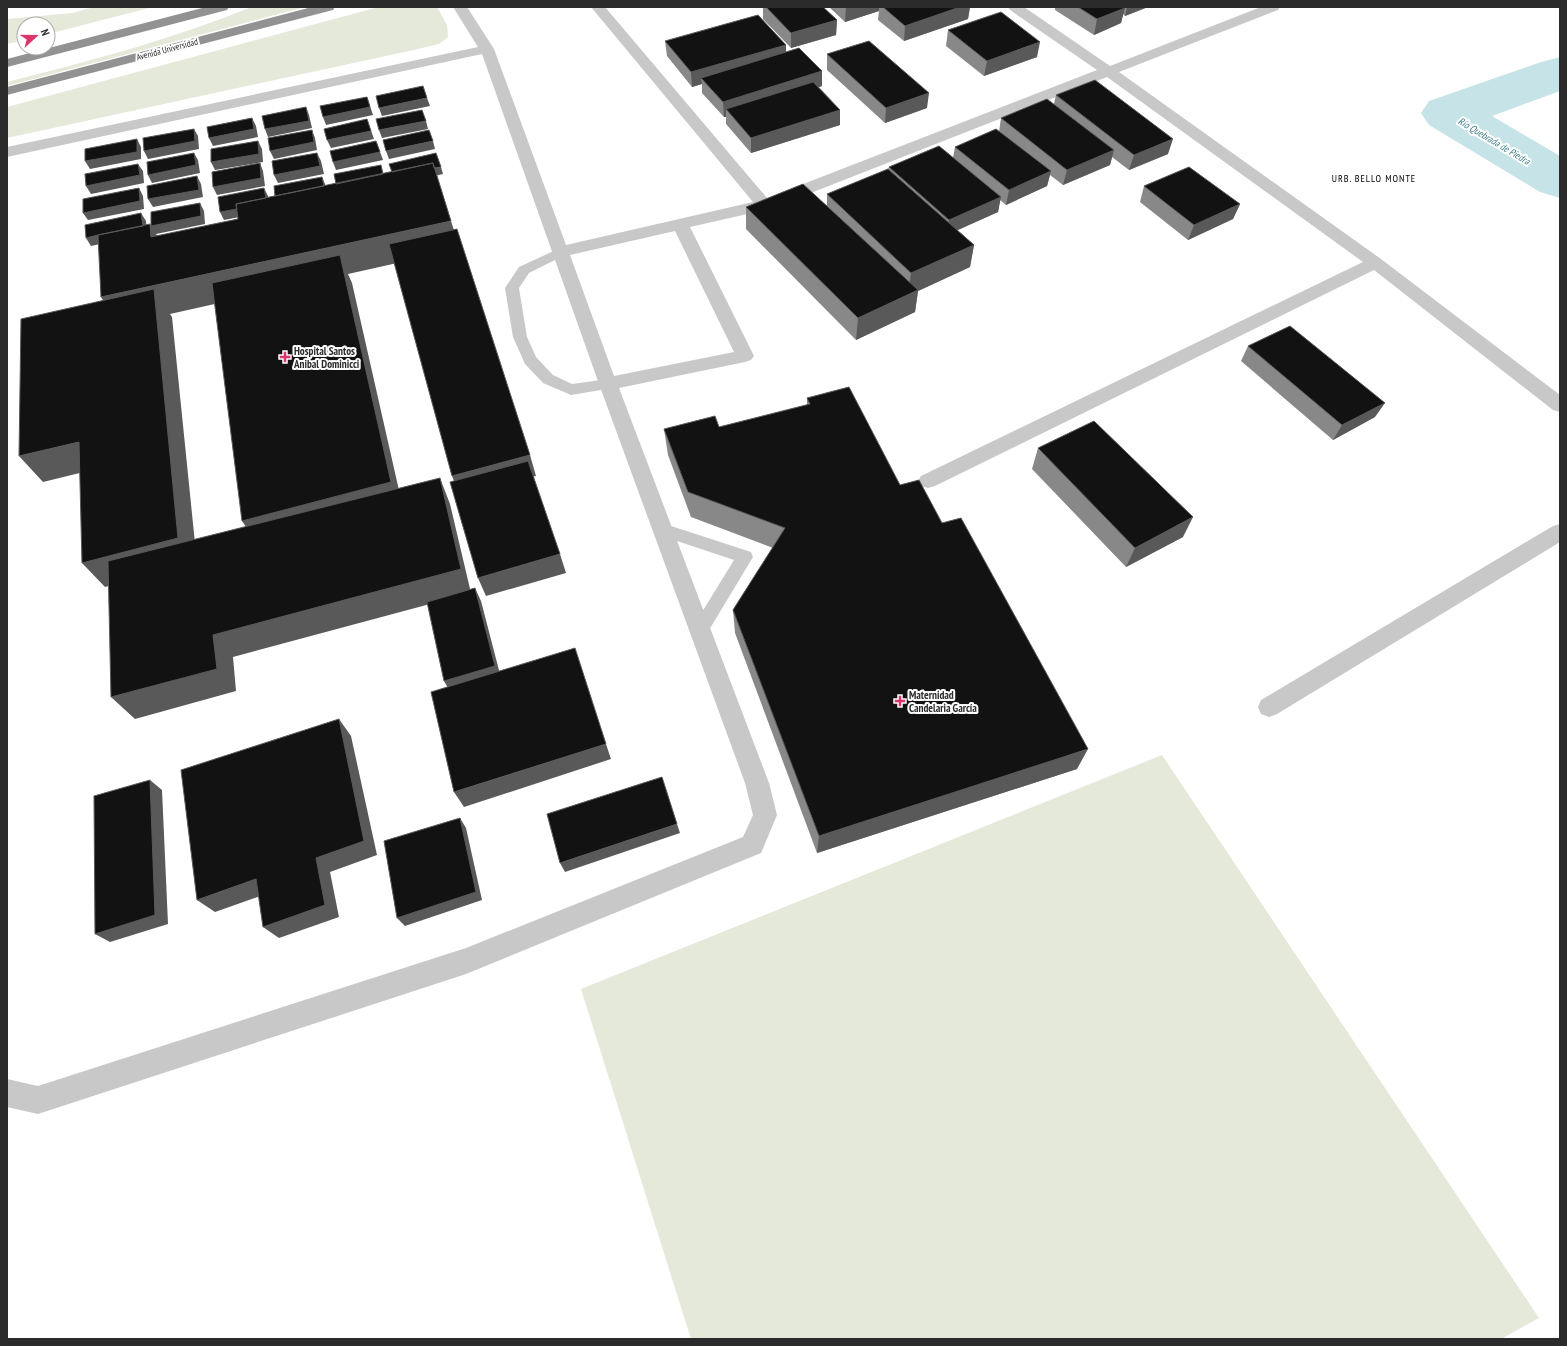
<svg xmlns="http://www.w3.org/2000/svg" width="1567" height="1346" font-family="'PT Sans Narrow',sans-serif">
<style>
.green{fill:#e5e9d9}
.lines{fill:none;stroke-linecap:round;stroke-linejoin:round}
.river{fill:#c6e4e8;fill-rule:evenodd}
.lane{fill:#c8c8c8;fill-rule:evenodd}
.street{fill:#c8c8c8;fill-rule:evenodd}
.highway{fill:#929292;fill-rule:evenodd}
.wall{fill:#888}
.shaded-wall{fill:#595959}
.building{fill:#121212;stroke:#595959}
.poi-dot{fill:#dc346b;stroke:#fff;stroke-width:1.5}
.labels{text-anchor:middle;dominant-baseline:central;stroke-width:4;stroke-linejoin:round;paint-order:stroke}
.far-street-label{font-size:9px;fill:#2b2b2b;stroke:#fff}
.far-water-label{font-size:10px;font-style:italic;fill:#3e7e88;stroke:#fff}
.far-neighbourhood-label{font-size:10px;letter-spacing:1px;fill:#000;stroke:#fff}
.poi-label{font-size:11px;font-weight:bold;fill:#2b2b2b;stroke:#fff;text-anchor:start}
</style>
<rect width="100%" height="100%" fill="#fff"/>
<path class="green" d="M94,7h59l-105,27v-10h-24v16l-17,4v-25l65,-6z
M252,7h53l-298,79v-4c83,-21 166,-43 245,-75z
M379,7h58l10,18 1,12 -9,7 -30,7 -402,87v-31z
M1162,755l377,563 -38,21h-810l-110,-350z"/>
<g class="lines">
<path class="river" d="M1560,57v34l-68,25 68,40v42l-20,-6 -111,-67 -8,-12 8,-12 112,-39z"/>
<path class="lane" d="M560,248l5,1 2,3 -2,3 -36,18 -10,15 8,49 9,20 17,18 19,9 36,-5 5,1 3,4 -3,4 -42,7 -28,-12 -18,-19 -12,-27 -8,-49 14,-21z
M662,523l89,29 2,5 -47,78 -6,2 -6,-2 -3,-5 43,-70 -78,-26 -2,-5 2,-5z"/>
<path class="street" d="M453,7h14l27,42 72,196 187,-43 -162,-195h14l162,191 330,-128 -87,-60 -2,-3h16l86,59 151,-59h19l-2,3 -159,62 262,187 179,136v17l-7,-2 -179,-140 -439,216 -7,2 -7,-2 -3,-5 3,-5 442,-214 -256,-185 -337,132 -80,18 64,129 -3,4 -6,2 -126,26 150,395 8,32 -16,38 -295,121 -428,140 -31,-7v-28l31,7 428,-138 277,-111 10,-22 -8,-32 -146,-399 -117,-330 -475,103v-10l471,-100zM675,231l59,121 -120,24 -44,-121z
M1560,524v18l-283,172 -8,3 -8,-3 -3,-7 3,-7 292,-174z"/>
<path class="highway" d="M206,7h23l-2,3 -220,57v-8z
M312,7h23l-2,3 -326,85v-8z"/>
</g>
<path class="wall" d="M763,7h60l14,13 -1,15 -45,13 -28,-29z
M829,7h141l-2,12 -64,22 -26,-21 1,-9 -34,11z
M1055,7h93l-23,9 -2,-2 -2,9 -27,12 -39,-25z
M948,30l89,27 -53,19 -38,-30z
M665,41l121,4v7l36,19v15l-3,1 21,23v15l-89,28 -25,-29v-7h-2l-22,-24v-9l-10,3 -25,-31z
M827,54l100,54 -42,15 -58,-53z
M1056,95l112,59 -39,16 -17,-13 -2,8 -47,20 -13,-10 -3,11 -41,19 -6,-5 -2,12 -41,18 17,15 -4,22 -52,24 -3,21 -59,28 -110,-111v-22l81,-2v-11l61,-25 1,-2 64,-9 2,-11 44,-15 2,-14 53,-14z
M1144,186l96,18 -7,15 -45,21 -48,-38z
M1248,346l127,71 -42,23 -92,-79z
M807,398l93,87 42,38 135,246 -260,84 -82,-220 -2,-23 40,-62 -82,-31 -23,-62 -4,-26 55,-2 88,-22z
M1038,448l145,89 -57,30 -94,-98z"/>
<path class="shaded-wall" d="M846,7h33v4l-34,11z
M960,7h10l-2,12 -64,22 1,-15z
M1127,7h21l-23,9z
M1125,8l-4,15 -27,12 3,-16z
M837,20l-1,15 -45,13v-15z
M1040,42l-3,15 -53,19 3,-15z
M786,45v15l-85,18 1,6 -10,3 -1,-15z
M822,71v15l-91,29 -5,-6v8h-2l-1,-15z
M929,93l-2,15 -42,15 1,-15z
M367,97l6,18 -47,10 -3,-8z
M427,98l3,8 -48,10 -3,-8z
M306,107l3,8 3,13 -44,9 -3,-8z
M840,110v15l-89,28v-15z
M252,118l4,8 2,11 -45,9 -4,-8z
M367,119l7,20 -43,9 -4,-8z
M426,121l2,8 -46,9 -3,-8z
M194,129l4,7 1,13 -51,10 -4,-8z
M312,130l3,8 2,12 -43,9 -4,-8z
M137,139l4,8v12l-51,10 -5,-8z
M1173,139l-5,15 -39,16 5,-15z
M258,141l4,8 1,13 -48,8 -4,-8z
M376,141l7,19 -47,10 -3,-8z
M433,141l2,8 -46,10 -3,-8z
M1114,150l-4,15 -47,20 4,-15z
M194,153l4,7 2,13 -48,10 -4,-8z
M317,153l4,8 3,13 -46,9 -4,-8z
M260,163l3,8 2,15 -48,9 -4,-8z
M138,164l5,7 1,12 -53,11 -5,-8z
M441,167l2,7 -47,11 -3,-8z
M1051,171l-4,15 -41,19 3,-15z
M197,176l4,8 2,13 -50,10 -5,-8z
M322,177l3,7 3,15 -49,10z
M139,188l4,8 1,13 -56,11 -5,-7z
M264,188l4,8 3,15 -47,9 -4,-8z
M1001,197l-3,15 -51,23 2,-15z
M200,203l4,8 1,13 -49,10 11,18 -16,-15 -1,-13 1,2z
M1240,204l-7,15 -45,21 6,-15z
M141,213l5,8 1,13 -56,12 -5,-8z
M451,221l9,28 -112,25 4,9 51,225 -144,38 -17,-25 102,-246 -174,39 2,3 25,246 -92,24 -23,-24 38,-238 -19,-28z
M974,245l-4,22 -52,24 -3,21 -59,28 2,-22 50,-23 3,-22z
M1385,403l-10,14 -42,23 9,-15z
M79,442l21,26 -57,14 -24,-26z
M530,455l6,21 -76,20 -8,-20z
M440,478l10,26 21,89 -238,64 3,34 -101,28 -24,-22 102,-62z
M1193,517l-10,20 -57,30 9,-19z
M560,554l6,19 -80,23 -8,-18z
M475,588l6,13 20,77 -50,15 -7,-12z
M339,719l12,17 26,119 -47,17 9,45 -60,21 -16,-11z
M606,744l5,15 -147,48 -10,-15z
M1088,749l-11,20 -260,84 2,-17z
M150,780l12,10 6,134 -58,18 -15,-8z
M460,818l6,10 16,72 -77,26 -8,-8z
M677,824l3,9 -115,39 -5,-9z
M256,879l16,13 -57,20 -18,-12z"/>
<path class="building" d="M766,7h57l14,13 -46,13z
M883,7h77l-55,19z
M1078,7h46l1,1 -28,11z
M1001,12l39,30 -53,19 -39,-31z
M758,15l28,30 -95,27 -26,-31z
M869,41l60,52 -43,15 -59,-54z
M799,48l23,23 -99,31 -22,-24z
M1095,80l78,59 -39,16 -78,-60z
M813,82l27,28 -89,28 -25,-29z
M423,86l4,12 -48,10 -3,-12z
M367,97l3,10 -47,10 -3,-11z
M1047,99l67,51 -47,20 -66,-52z
M306,107l3,14 -44,8 -3,-13z
M422,110l4,11 -47,9 -3,-11z
M252,118l2,11 -45,9 -2,-11z
M367,119l4,12 -44,9 -3,-11z
M194,129l1,12 -51,10 -1,-13z
M996,129l55,42 -42,19 -54,-43z
M312,130l2,12 -44,9 -2,-13z
M429,130l4,11 -47,10 -3,-11z
M137,139v13l-52,9v-12z
M258,141l1,13 -48,8v-13z
M376,141l4,11 -47,10 -3,-11z
M939,146l62,51 -52,23 -60,-53z
M194,153l2,12 -48,10 -1,-13z
M317,153l3,13 -46,9 -2,-14z
M436,153l5,14 -7,1 -1,-5 -41,9 -3,-8z
M260,163l1,15 -48,9 -1,-15z
M433,163l18,58 -350,76 -3,-62 52,-11 1,13 87,-18 -2,-15z
M138,164l2,11 -54,11 -1,-12z
M381,165l2,9 -47,10 -2,-10z
M1189,167l51,37 -46,21 -50,-39z
M888,169l86,76 -63,28 -84,-79z
M197,176l2,14 -51,9 -1,-13z
M322,177l2,9 -49,10 -1,-10z
M803,184l115,106 -60,28 -112,-111z
M139,188l1,13 -57,12v-14z
M264,188l2,10 -30,6 1,5 -17,3 -2,-15z
M200,203l1,13 -50,10v-14z
M141,213l2,13 -45,9 -12,3 -1,-13z
M457,229l73,226 -78,21 -63,-232z
M340,255l51,227 -149,39 -30,-238z
M154,289l24,249 -96,25 -3,-121 -60,14 2,-137z
M1290,326l95,77 -43,22 -94,-79z
M849,387l51,98 19,-5 23,43 19,-5 127,231 -269,87 -86,-226 52,-82 -97,-36 -24,-63 51,-13 4,11 91,-23 -3,-6z
M1094,421l99,96 -58,31 -97,-100z
M528,461l32,93 -82,24 -28,-96z
M440,478l21,91 -248,66 4,34 -106,28 -3,-136z
M475,588l20,78 -51,15 -17,-79z
M575,648l31,96 -152,48 -23,-100z
M339,719l25,122 -48,17 9,47 -62,22 -7,-48 -59,21 -16,-130z
M662,777l15,47 -117,39 -13,-49z
M150,780l5,135 -60,19 -1,-138z
M460,818l16,74 -79,26 -13,-77z"/>
<g class="poi-dot">
<path d="M283 351h4v4h4v4h-4v4h-4v-4h-4v-4h4z"/>
<path d="M898 695h4v4h4v4h-4v4h-4v-4h-4v-4h4z"/>
</g>
<g class="labels">
<g class="far-street-label">
<text transform="translate(167 49) rotate(-15)">Avenida Universidad</text>
</g>
<g class="far-water-label">
<text transform="translate(1494 141) rotate(31)">Río Quebrada de Piedra</text>
</g>
<g class="far-neighbourhood-label">
<text x="1374" y="178">URB. BELLO MONTE</text>
</g>
<g class="poi-label">
<text x="294" y="351">Hospital Santos<tspan x="294" dy="13">Anibal Dominicci</tspan></text>
<text x="909" y="695">Maternidad<tspan x="909" dy="13">Candelaria García</tspan></text>
</g>
</g>
<rect width="1567" height="1346" fill="none" stroke="#2b2b2b" stroke-width="16"/>
<g transform="translate(36 36) rotate(69)"><circle r="19" fill="#ffffff" stroke="#aaaaaa"/>
<path d="M0-3L7 15L0 10L-7 15Z" fill="#dc346b"/>
<text y="-6" font-size="11" font-weight="bold" text-anchor="middle" fill="#2b2b2b">N</text>
</g>
</svg>
